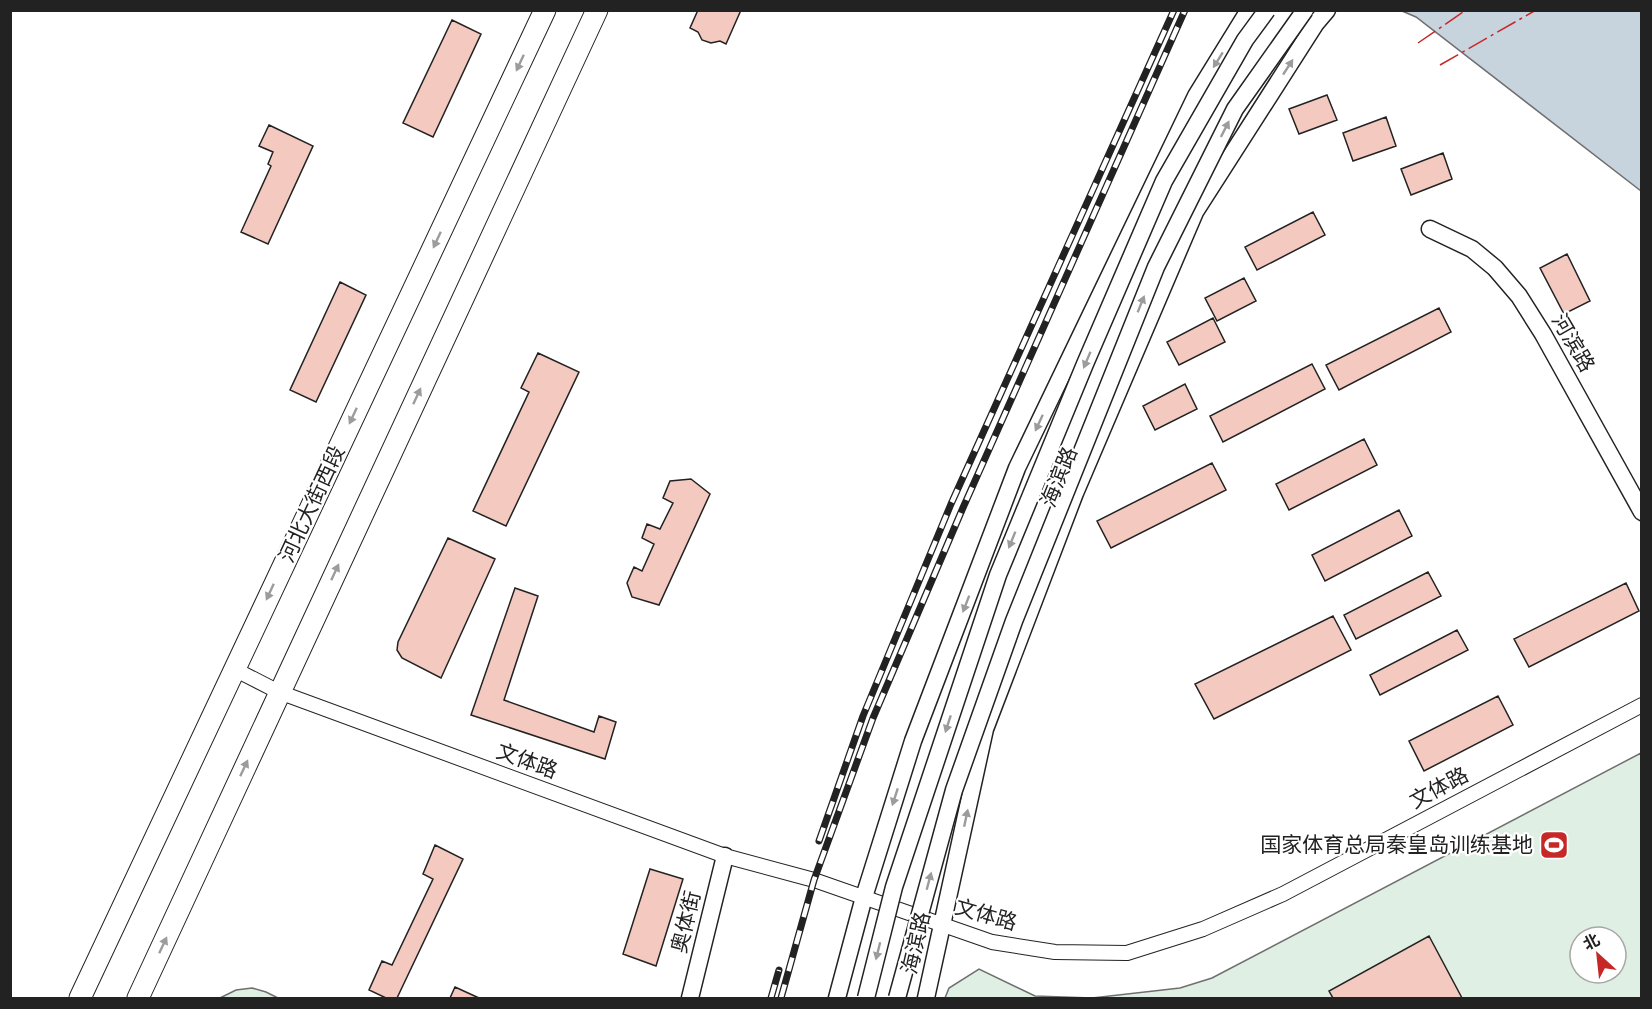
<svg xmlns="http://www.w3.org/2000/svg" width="1652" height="1009" font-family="Signika,'Noto Sans SC',sans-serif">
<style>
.green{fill:#e0efe3;stroke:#6f6f6f;stroke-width:1.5;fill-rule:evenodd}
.water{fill:#c7d3dd;stroke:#6f6f6f;stroke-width:1.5}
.building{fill:#f3c9c0;stroke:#222;stroke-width:1.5}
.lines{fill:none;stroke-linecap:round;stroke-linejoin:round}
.minor-casing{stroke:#222;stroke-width:16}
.tertiary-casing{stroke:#222;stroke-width:19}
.trunk-casing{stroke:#222;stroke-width:23}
.minor{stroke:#fff;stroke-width:14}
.tertiary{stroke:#fff;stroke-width:16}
.trunk{stroke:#fff;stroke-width:21}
.rail-casing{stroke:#222;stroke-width:7}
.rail{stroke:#fff;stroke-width:4.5;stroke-dasharray:14;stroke-linecap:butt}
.tertiary-bridge-casing{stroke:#222;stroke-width:19;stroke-linecap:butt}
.tertiary-bridge{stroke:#fff;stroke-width:16}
.power{stroke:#c62828;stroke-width:1.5;stroke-dasharray:21 4.5 3 4.5;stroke-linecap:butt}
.oneway{fill:#9c9c9c}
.labels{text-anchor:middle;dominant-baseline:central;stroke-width:4.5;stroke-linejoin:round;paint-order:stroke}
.street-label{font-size:21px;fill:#222;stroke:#fff}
.poi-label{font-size:21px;fill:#222;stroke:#fff;text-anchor:end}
</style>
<rect width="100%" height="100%" fill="#fff"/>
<path class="green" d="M1641,753v245h-696l4,-10 30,-19 56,27 57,2 88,-10 32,-10zM1580,937h36v36h-36z
M252,988l14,4 12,6h-58l16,-8z"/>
<path class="water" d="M1402,11h239v180l-225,-174z"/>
<path class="building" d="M698,10h43l-15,34 -6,-3 -9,2 -9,-3 -4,-8 -8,-4z
M452,20l29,14 -48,103 -30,-14z
M1327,95l10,25 -38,14 -10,-25z
M1386,117l10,29 -43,15 -10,-28z
M269,125l44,21 -45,98 -27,-12 30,-66 -3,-2 5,-12 -14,-6z
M1443,153l9,26 -41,16 -10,-26z
M1313,212l12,23 -68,35 -12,-23z
M1567,254l23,47 -26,13 -24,-46z
M1244,278l12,23 -39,20 -12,-23z
M340,282l26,13 -50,107 -26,-12z
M1439,308l12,24 -112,58 -13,-25z
M1213,318l12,24 -46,23 -12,-23z
M538,353l41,19 -73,154 -33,-15 56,-119 -8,-4z
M1312,364l13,25 -102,53 -13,-26z
M1185,384l12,25 -42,21 -12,-24z
M1364,439l13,26 -88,45 -13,-26z
M1212,463l14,27 -115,58 -14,-27z
M691,479l19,15 -51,111 -27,-8 -5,-14 7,-16 8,4 12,-27 -12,-6 5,-14 13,5 13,-26 -10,-5 7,-17z
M1399,510l13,26 -87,45 -13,-26z
M448,538l47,21 -54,119 -39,-20 -5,-8 1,-8z
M1428,572l13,24 -85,43 -12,-24z
M1626,583l13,28 -110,56 -15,-28z
M515,588l23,8 -34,104 90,32 5,-16 17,6 -11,37 -134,-44z
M1333,616l18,34 -137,69 -19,-35z
M1457,630l11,20 -88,45 -10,-20z
M1498,696l15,29 -89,46 -15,-30z
M435,845l28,14 -66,139h-11l-17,-8 13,-29 10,4 41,-86 -10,-5z
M650,869l33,10 -27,87 -33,-12z
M1429,936l33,62h-129l-4,-7z
M455,987l24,11h-29z"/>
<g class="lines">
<g class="minor-casing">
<path id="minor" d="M234,669l45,23 446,164 89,24 178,62 63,10 72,1 76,-24 80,-35 359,-189"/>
</g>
<g class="tertiary-casing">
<path id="tertiary" d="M1430,229l42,20 23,19 24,28 24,38 99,178
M690,998l35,-142
M837,998l27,-101 49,-156 104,-273 179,-372 53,-86
M926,998l59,-269 90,-236 120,-281 121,-189 11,-13"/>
</g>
<g class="trunk-casing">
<path id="trunk" d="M80,998l465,-988
M138,998l459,-988"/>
</g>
<use href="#minor" class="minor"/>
<use href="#tertiary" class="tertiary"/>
<use href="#trunk" class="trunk"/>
<g class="rail-casing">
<path id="rail" d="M819,841l44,-125 88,-212 223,-494
M771,998l8,-28
M781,998l33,-118 59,-162 89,-208 223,-500"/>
</g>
<use href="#rail" class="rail"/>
<g class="tertiary-bridge-casing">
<path id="tertiary-bridge" d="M866,998l28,-111 104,-312 87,-211 79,-183 81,-141 22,-30
M897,998l57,-208 60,-169 142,-354 79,-158 70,-99"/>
</g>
<use href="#tertiary-bridge" class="tertiary-bridge"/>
<path class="power" d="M1418,43l48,-33
M1440,65l96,-55"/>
</g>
<defs><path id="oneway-solid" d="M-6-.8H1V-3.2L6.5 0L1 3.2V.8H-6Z" transform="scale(1.5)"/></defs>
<g class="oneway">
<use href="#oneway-solid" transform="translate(1218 60) rotate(122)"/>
<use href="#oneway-solid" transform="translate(520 63) rotate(115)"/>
<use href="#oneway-solid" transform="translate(1288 67) rotate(-57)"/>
<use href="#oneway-solid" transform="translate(1225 129) rotate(-63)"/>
<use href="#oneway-solid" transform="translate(437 240) rotate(115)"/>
<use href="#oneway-solid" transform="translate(1141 304) rotate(-68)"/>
<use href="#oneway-solid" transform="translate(1087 360) rotate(113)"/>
<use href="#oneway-solid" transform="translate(417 396) rotate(-65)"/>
<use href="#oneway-solid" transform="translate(353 416) rotate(115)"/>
<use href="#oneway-solid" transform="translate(1039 423) rotate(115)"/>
<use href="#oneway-solid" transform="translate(1012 540) rotate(112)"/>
<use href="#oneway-solid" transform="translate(335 572) rotate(-65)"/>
<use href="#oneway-solid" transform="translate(270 592) rotate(115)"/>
<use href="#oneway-solid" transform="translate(966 604) rotate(111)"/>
<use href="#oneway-solid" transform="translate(948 724) rotate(108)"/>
<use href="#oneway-solid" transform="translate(244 768) rotate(-65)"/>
<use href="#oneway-solid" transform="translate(895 797) rotate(108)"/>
<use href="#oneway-solid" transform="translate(966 818) rotate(-78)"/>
<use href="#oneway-solid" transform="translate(929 881) rotate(-75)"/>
<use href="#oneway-solid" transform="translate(163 945) rotate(-65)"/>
<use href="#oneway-solid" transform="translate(878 951) rotate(104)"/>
</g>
<defs>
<g id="stadium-square" transform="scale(1.5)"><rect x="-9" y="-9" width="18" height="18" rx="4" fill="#c62828" stroke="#fff"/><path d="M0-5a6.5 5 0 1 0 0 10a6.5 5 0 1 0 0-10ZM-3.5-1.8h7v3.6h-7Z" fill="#fff"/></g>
</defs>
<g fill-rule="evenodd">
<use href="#stadium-square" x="1554" y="845"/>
</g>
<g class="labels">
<g class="street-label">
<text transform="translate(1573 343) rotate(60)">河滨路</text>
<text transform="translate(1059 477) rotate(-68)">海滨路</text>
<text transform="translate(312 504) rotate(-65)">河北大街西段</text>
<text transform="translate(527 761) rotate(20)">文体路</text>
<text transform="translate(1439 788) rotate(-28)">文体路</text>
<text transform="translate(986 915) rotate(16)">文体路</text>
<text transform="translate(686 922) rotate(-76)">奥体街</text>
<text transform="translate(916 943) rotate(-77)">海滨路</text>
</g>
<g class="poi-label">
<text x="1533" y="845">国家体育总局秦皇岛训练基地</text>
</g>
</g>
<rect width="1652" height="1009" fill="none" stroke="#222222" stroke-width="24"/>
<g transform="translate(1598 955) rotate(333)"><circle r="28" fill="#ffffff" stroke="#a7a7a7" stroke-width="1.5"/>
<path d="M0-4.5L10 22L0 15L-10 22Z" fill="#c62828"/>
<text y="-9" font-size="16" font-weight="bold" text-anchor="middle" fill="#222222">北</text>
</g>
</svg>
